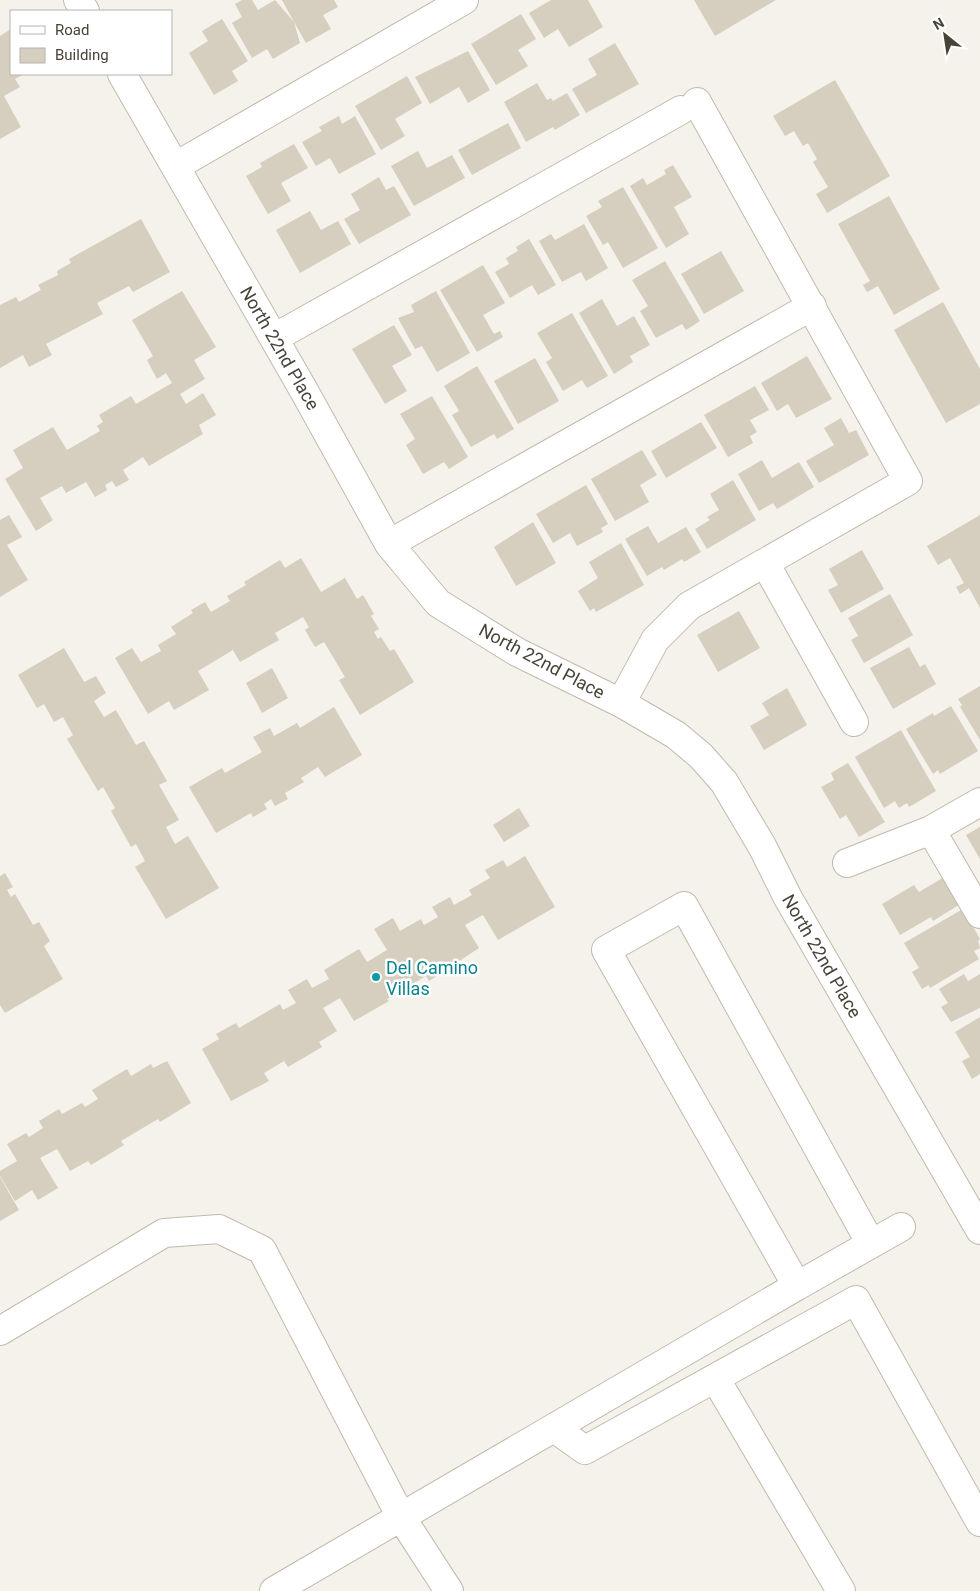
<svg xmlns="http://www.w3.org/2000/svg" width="980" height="1591" font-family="Roboto,sans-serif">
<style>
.building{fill:#d6cebf}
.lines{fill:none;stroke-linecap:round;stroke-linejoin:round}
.minor-casing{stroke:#c0baac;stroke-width:30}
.minor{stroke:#fff;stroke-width:28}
.culture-dot{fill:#0f9aa8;stroke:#fff;stroke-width:2}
.labels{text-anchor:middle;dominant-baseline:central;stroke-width:5;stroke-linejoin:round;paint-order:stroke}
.street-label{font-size:18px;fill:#484338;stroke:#fff}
.culture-label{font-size:18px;fill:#0d838f;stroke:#fff;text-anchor:start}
</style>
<rect width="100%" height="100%" fill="#f4f2ea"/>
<path class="building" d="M242,0h10l6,10 17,-10 19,22 -12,-22h52l4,7 -15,8 8,14 -25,14 -12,-21 6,21 -27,16 -6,-10 -15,9 -20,-35 10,-6 -7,-13z
M551,0h37l15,27 -34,20 -11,-18 -14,9 -15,-25z
M694,0h82l-61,36z
M521,14l15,25 -18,11 10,16 -32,19 -25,-41z
M222,19l26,42 -16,10 6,10 -24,14 -25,-42 19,-12 -6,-10z
M11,29v45h13l-9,5 5,8 -16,9 17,31 -21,12v-103z
M615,43l24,41 -53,29 -14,-24 25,-14 -9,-16z
M468,51l22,39 -22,13 -9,-16 -29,17 -15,-27z
M407,76l15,27 -27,16 10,17 -24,14 -26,-44z
M835,80l55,96 -63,37 -11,-19 12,-7 -15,-25 4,-3 -9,-16 -5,3 -9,-15 -9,5 -12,-20z
M537,83l10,17 4,-2 2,3 14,-8 13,22 -25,15 -2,-3 -27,15 -22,-40z
M339,116l3,8 13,-8 21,38 -37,20 -9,-16 -14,8 -14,-24 20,-11 -3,-4z
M508,123l13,25 -49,27 -14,-25z
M294,144l14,24 -27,15 10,18 -23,13 -22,-38 16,-9 -2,-4z
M418,151l9,17 25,-13 13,23 -51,28 -23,-40z
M673,165l19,32 -18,10 15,27 -23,14 -36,-62 13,-8 4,7 19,-11 -2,-4z
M379,177l7,13 8,-4 17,29 -52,29 -15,-25 16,-9 -9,-16z
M623,187l35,61 -35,20 -15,-26 -5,3 -17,-29 16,-9 -4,-6z
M889,196l51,93 -46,26 -16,-29 -11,6 -4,-7 7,-4 -32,-57z
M310,211l11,19 17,-9 13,23 -51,29 -24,-43z
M141,219l29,53 -37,20 -4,-6 -32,17 6,11 -57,30 6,11 -23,12 -6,-12 -23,13v-63l16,-8 3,5 22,-12 -3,-5 20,-10 -1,-4 14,-8 -2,-4z
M584,224l24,44 -22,13 -5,-9 -19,10 -23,-41 12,-7 4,6z
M529,239l27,46 -18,10 -6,-10 -22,13 -15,-26 14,-8 -3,-6 12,-7 -2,-4z
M721,251l23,40 -40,23 -23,-40z
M665,261l35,60 -14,9 -4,-6 -26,14 -16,-27 8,-5 -16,-26z
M483,265l22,38 -22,12 11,19 6,-3 3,6 -26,15 -37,-62z
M182,291l34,56 -22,13 11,19 -25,15 6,10 17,-11 13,22 -17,10 4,9 -54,32 -6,-9 -20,13 6,10 -13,7 -4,-6 -7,4 2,5 -12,7 -9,-15 -20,11 -4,-7 -22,12 13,22 -17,11 -31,-52 18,-11 -10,-18 40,-23 14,23 33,-19 -3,-5 6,-4 -4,-7 32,-19 5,8 36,-21 -6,-10 -9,6 -10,-19 6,-4 -21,-36z
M436,291l34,62 -33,19 -15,-26 -7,3 -17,-31 16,-6 -3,-7z
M602,299l15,27 17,-10 16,29 -20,11 3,6 -19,12 -35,-61z
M943,302l37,67v35l-34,19 -52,-93z
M572,313l36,63 -21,12 -5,-8 -19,11 -17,-29 6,-4 -15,-25z
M394,325l18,30 -20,11 15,25 -22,13 -33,-55z
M807,356l25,43 -36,19 -8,-14 -11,7 -16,-28z
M535,358l24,43 -41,23 -24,-43z
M477,366l37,63 -17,10 -3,-5 -23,13 -19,-32 7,-4 -15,-25z
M755,386l14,24 -19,10 7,12 -7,4 3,7 -25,14 -24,-42z
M432,396l36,61 -19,12 -5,-7 -21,12 -17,-29 9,-6 -15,-25z
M841,418l8,15 7,-3 13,25 -50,28 -13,-22 28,-16 -10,-17z
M701,422l16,26 -51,30 -15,-27z
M642,450l15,25 -17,10 9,17 -34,19 -24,-42z
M762,460l10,18 27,-16 15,25 -37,22 -4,-6 -14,8 -21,-37z
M733,480l23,40 -49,29 -12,-20 15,-9 -3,-3 12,-7 -9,-16z
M586,485l22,39 -7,4 2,4 -26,14 -7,-13 -17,10 -17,-29z
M9,515l13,22 -15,8 21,35 -28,17v-77z
M980,515v93l-11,-20 -9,6 -4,-7 8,-4 -14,-25 -12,7 -11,-19z
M533,522l23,41 -40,23 -22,-39z
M648,526l10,17 28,-16 15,25 -17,10 -2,-3 -18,11 -2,-3 -15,9 -22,-37z
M621,543l23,42 -48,27 -2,-4 -4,3 -12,-20 20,-13 -9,-16z
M862,550l22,39 -43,24 -13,-23 10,-5 -9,-16z
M301,558l20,34 24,-14 12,21 6,-4 11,19 -3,2 8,13 -5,3 4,7 3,-2 9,14 4,-2 20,33 -54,33 -21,-35 6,-3 -21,-35 -9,5 -10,-17 4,-3 -6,-10 -28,16 4,7 -39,22 -7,-12 -35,21 11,19 -35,20 -5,-9 -21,13 -33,-56 17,-10 9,14 20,-11 -3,-6 18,-11 -5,-7 22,-14 -2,-3 14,-8 6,10 19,-11 -3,-5 19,-11 -2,-3 36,-22 5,8z
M890,594l23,41 -49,28 -13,-23 7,-4 -10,-18z
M739,611l21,37 -42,24 -21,-37z
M909,647l11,20 5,-3 11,20 -43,25 -23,-41z
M64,648l20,34 12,-6 10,17 -12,8 10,16 12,-7 20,35 8,-4 23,40 -8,4 20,35 -13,7 9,17 13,-8 31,52 -53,31 -31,-52 10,-6 -9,-17 -5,3 -20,-36 4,-3 -12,-21 -5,4 -31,-52 6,-4 -10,-18 -9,5 -10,-18 -7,4 -19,-33z
M272,668l16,30 -26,15 -16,-30z
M980,686v54l-20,-33 2,-2 -4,-6z
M787,688l20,37 -43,25 -14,-24 19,-11 -7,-12z
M951,706l27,45 -38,23 -2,-4 -5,4 -27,-45 27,-16 1,3z
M334,707l28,48 -37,22 -7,-10 -17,11 3,4 -19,11 3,6 -13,7 -4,-7 -7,5 3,5 -14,8 -2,-4 -35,20 -27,-46 33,-19 3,5 37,-21 -9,-15 17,-9 4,8 23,-13 3,5z
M901,730l35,61 -27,16 -2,-4 -8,5 -4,-7 -11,7 -29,-51z
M848,763l37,59 -26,15 -13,-22 -6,4 -19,-32 13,-7 -3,-7z
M519,808l11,18 -26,16 -11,-17z
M980,827v32l-14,-24z
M525,856l30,51 -57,33 -15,-25 -18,10 14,23 -50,33 -3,-5 -39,23 2,2 -35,20 -14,-23 -17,10 14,23 -18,11 3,5 -34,20 -4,-6 -20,12 5,8 -38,20 -29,-52 17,-10 -3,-5 20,-11 3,5 41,-24 3,6 13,-7 -8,-13 19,-11 5,9 17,-9 -5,-9 35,-21 8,13 20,-12 -13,-21 19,-11 7,13 21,-12 3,6 14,-8 -6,-10 18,-10 4,8 18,-10 -3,-5 21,-12 -5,-8 18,-10 4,7z
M5,873l8,14 -6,3 4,7 4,-3 18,31 6,-3 11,19 -6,5 19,33 -58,34 -5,-8v-129z
M946,876l16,27 -29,18 -2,-4 -31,18 -18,-31 32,-19 5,7z
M963,909l17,30 -2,2 2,7 -6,3 5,8 -49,29 -1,-3 -7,4 -10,-17 7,-4 -15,-25z
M964,974l4,7 12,-7v34l-29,14 -10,-15 7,-4 -9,-14z
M980,1017v57l-8,5 -10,-18 8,-4 -15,-25z
M167,1061l24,42 -31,19 -2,-3 -37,22 3,4 -33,20 -3,-4 -18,10 -13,-22 -17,9 18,30 -20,12 -6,-10 -17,11 -15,-25v-5l17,-10 -10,-17 19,-11 3,4 14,-9 -4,-7 20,-12 3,5 20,-11 3,4 13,-8 -6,-9 35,-21 4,7 20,-12 2,4z
M0,1177l19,33 -19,11z"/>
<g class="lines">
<g class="minor-casing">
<path id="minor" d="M78,0l7,11
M122,74l181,315 86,155 49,59 79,49 104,51 55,32 25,21 23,26 38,64 26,52 192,332
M176,166l288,-166
M274,338l407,-228
M389,544l423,-238
M765,563l89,159
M621,703l34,-63 34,-34 219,-125 -211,-379
M980,802l-49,28 49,84
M847,863l84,-33
M871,1244l-187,-338 -78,44 191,336 104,-59
M0,1331l164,-98 55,-4 43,21 139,267 48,74
M715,1378l126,213
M554,1428l31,22 271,-150 124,222
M274,1591l523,-305"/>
</g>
<use href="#minor" class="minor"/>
</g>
<circle class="culture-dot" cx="376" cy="977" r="5"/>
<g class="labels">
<g class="street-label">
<text transform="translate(280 348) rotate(60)">North 22nd Place</text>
<text transform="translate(542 661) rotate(28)">North 22nd Place</text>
<text transform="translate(822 956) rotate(60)">North 22nd Place</text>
</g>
<g class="culture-label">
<text x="386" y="967">Del Camino<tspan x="386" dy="21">Villas</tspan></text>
</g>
</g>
<rect x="10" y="10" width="162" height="65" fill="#ffffff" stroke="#b6b4af"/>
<rect x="20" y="26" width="25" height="8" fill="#ffffff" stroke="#b6b4af"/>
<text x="55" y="35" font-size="15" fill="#484338">Road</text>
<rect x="20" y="48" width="25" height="15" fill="#d6cebf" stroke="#b6b4af"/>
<text x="55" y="60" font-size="15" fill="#484338">Building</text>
<g transform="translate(945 35) rotate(330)" stroke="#ffffff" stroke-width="4" paint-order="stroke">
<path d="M0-4L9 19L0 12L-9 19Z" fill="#484338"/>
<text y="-8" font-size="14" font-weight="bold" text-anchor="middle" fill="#484338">N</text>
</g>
</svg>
